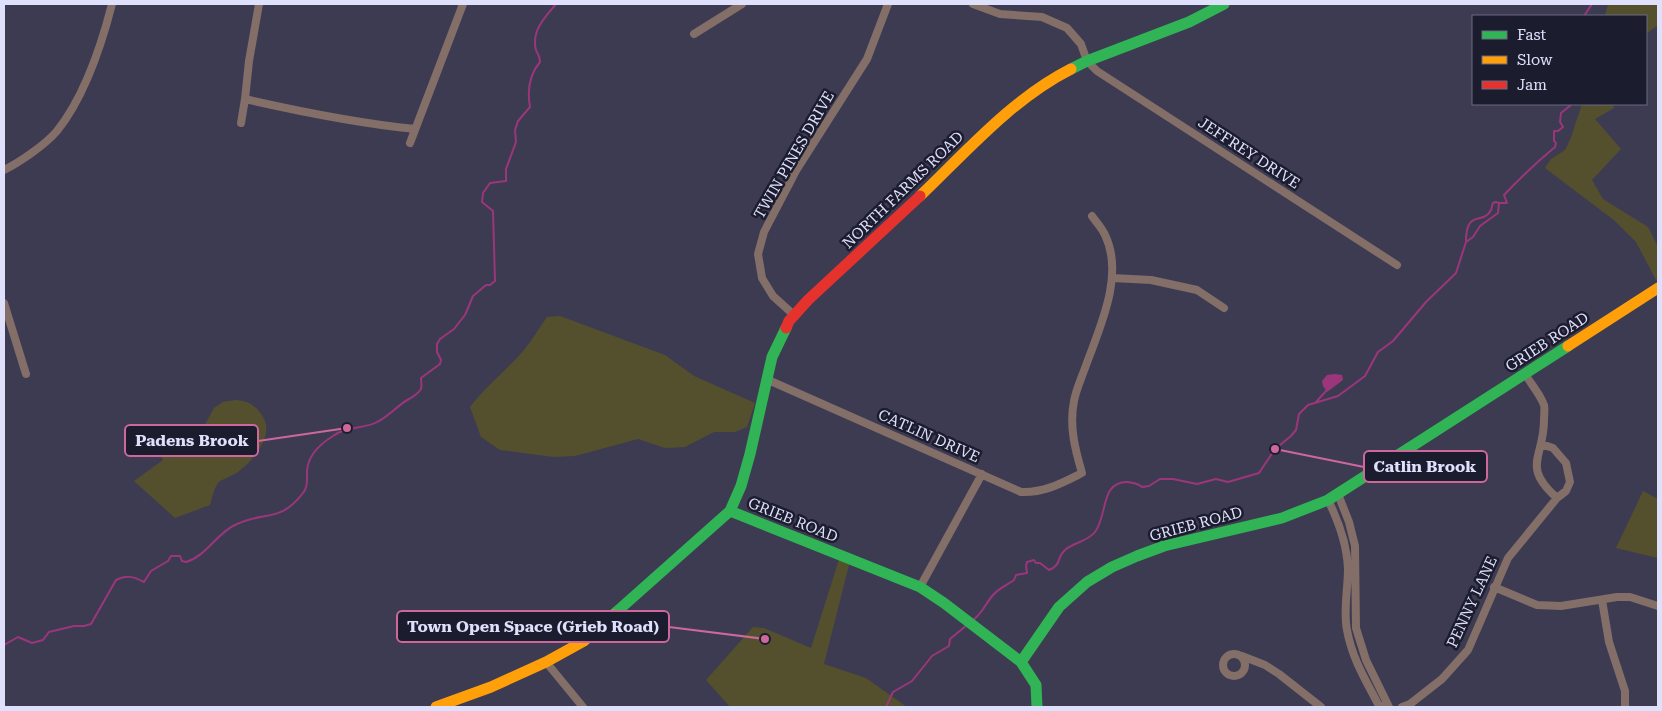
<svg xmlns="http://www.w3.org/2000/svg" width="1662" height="711" font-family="'Roboto Serif',serif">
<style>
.green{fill:#54502d}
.water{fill:#9c367b}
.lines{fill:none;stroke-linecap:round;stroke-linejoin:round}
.stream{stroke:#9c367b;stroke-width:2}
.street{stroke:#836e68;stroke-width:8}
.fast{stroke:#30b455;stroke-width:11}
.slow{stroke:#ff9f0a;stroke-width:11}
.jam{stroke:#e5322d;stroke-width:11}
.labels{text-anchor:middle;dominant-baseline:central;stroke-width:5;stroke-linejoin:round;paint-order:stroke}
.street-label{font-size:15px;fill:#dfe0fb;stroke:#1c1c2f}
.leader{fill:none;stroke:#ce689b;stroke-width:2}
.callout-dot{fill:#ce689b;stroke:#1c1c2f;stroke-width:2}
.callout{fill:#1c1c2f;stroke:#ce689b;stroke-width:2}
.callout-label{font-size:16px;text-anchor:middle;font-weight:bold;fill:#dfe0fb}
</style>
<rect width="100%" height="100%" fill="#3c3b52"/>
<path class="green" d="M1608,4h50v21l-12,9v-18h-41z
M1582,104h31l1,4 -19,11 26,30 -29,31 11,19 45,28 10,20v31l-2,2 -20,-38 -21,-21 -70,-53 6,-9 14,-9 5,-10z
M560,316l105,39 29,21 61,27 -8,24 -12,5h-21l-29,15 -20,1 -27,-9 -63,17 -22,1 -53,-7 -19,-13 -11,-30c16,-21 37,-37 54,-57 8,-10 15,-22 23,-33z
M235,400c13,1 21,5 28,17 12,19 -12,47 -28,57 -5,3 -13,5 -17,9 -4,5 -6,16 -8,22l-35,13 -41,-37 29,-21 -2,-3 20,-17 12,-4 9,-6 12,-22 9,-6z
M1643,491l15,8v59l-42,-10z
M841,553l10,4 -27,107 42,14 41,29h-177l-24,-27 47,-53 11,1 47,20z"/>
<path class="water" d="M1335,374l7,1 1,5 -16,12 -4,-6 -1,-5 5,-6z"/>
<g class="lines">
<path class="stream" d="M1584,16l8,-12
M1466,242c0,-34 17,-16 25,-32 1,-2 1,-5 2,-7l3,-1 3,1
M1316,402l10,-11
M972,621c11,-8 13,-17 21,-26 6,-7 14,-10 21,-15l2,-5 11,-2 -1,-7 1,-4 7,-2 2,3h4l9,7c13,-5 7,-12 16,-20 9,-8 22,-8 30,-18 13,-17 5,-51 33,-50 6,1 10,1 14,5l7,-1 11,-7h13l24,5 19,-5 12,3 31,-9 16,-24 16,-13 5,-6 3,-16 9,-9 30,-9 27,-20 13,-24 15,-11 33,-39 30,-29 10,-31 7,-5 7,-11 18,-13 1,-10h8l-3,-8c16,-17 33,-33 51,-48l1,-4 -2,-2v-10h4l5,-4 -3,-5 1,-9 10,-8 -1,-1
M4,645l14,-8 14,6 11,-3 6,-8 25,-6h10l7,-2 25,-44c11,-5 17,-4 28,2l7,-11 17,-10 3,-5h9l2,5 4,1c21,-6 31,-30 51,-38 28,-13 43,-1 66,-31 5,-6 4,-14 4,-22 1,-16 13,-27 26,-35 15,-11 31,-6 46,-15 11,-6 19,-16 30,-22 5,-3 9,-5 12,-10 1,-3 0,-7 0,-11l19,-14 1,-4 -4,-8v-8l3,-5 14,-10 11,-14 8,-19 13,-11h4l5,-4 -2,-70 -11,-9 1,-9 7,-10 16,-2v-12l10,-27 -1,-12 3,-9 12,-14c-3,-17 -1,-32 10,-45 0,-6 -2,-7 -4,-12 -5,-19 9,-33 20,-46
M886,707l7,-15 19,-11 20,-25 17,-10 1,-7 17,-14"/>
<path class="street" d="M973,4l27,10 42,3 25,11 14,16 6,17 10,10 300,194
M694,34l48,-30
M245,99c57,13 112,24 170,30
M241,123l4,-24 4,-38 10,-57
M410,143l53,-139
M4,170c16,-8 41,-25 53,-39 28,-35 44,-84 55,-127
M1112,278l39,2 46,10 27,18
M4,303l22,71
M794,315l-21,-19 -11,-18 -4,-24 6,-22 33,-63 70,-110 21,-55
M766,379l255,113c23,1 41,-9 61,-19 -7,-24 -13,-47 -8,-72 2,-11 7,-22 11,-33 14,-39 40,-92 20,-133 -3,-7 -9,-13 -13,-19
M1541,444l12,4 13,15 4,19 -4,9 -9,7
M1338,494l11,28 6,24 1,82 10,32 23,47
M1328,500c11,22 19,44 20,69 0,20 -5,41 -1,61 5,28 18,49 31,74l6,3
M920,587l62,-113
M1494,587l43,18 24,1 56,-9h13l28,9
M1602,600l7,42 16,49v16
M1223 665a11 11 0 1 1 22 0a11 11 0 1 1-22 0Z
M1242,656l23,9 14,9 42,33
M546,662l37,45
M1402,707l8,-3 32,-25 26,-29 40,-92 49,-60c-36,-32 -13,-40 -13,-78 0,-5 1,-11 0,-15 -4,-11 -13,-21 -19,-31"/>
<path class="fast" d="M1071,69l16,-8 102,-39 35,-18
M730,511l190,76 24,16 77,59 15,23 1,22
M613,615l117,-104 11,-25 9,-32 22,-97 14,-29
M1021,662l38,-55 28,-25 25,-15 25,-11 27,-10 118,-28 46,-18 240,-154"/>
<path class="slow" d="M920,196c47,-45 92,-97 151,-127
M1568,346l90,-58
M436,707l55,-20 55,-25 38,-21 29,-26"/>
<path class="jam" d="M786,328l3,-7 19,-21 112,-104"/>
</g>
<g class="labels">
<g class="street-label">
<text transform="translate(1249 153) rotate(33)">JEFFREY DRIVE</text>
<text transform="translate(794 155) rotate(-60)">TWIN PINES DRIVE</text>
<text transform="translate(903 190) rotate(-44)">NORTH FARMS ROAD</text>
<text transform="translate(1547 342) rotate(-33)">GRIEB ROAD</text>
<text transform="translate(929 436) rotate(24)">CATLIN DRIVE</text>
<text transform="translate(793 520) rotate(22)">GRIEB ROAD</text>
<text transform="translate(1196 524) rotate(-15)">GRIEB ROAD</text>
<text transform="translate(1472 602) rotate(-65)">PENNY LANE</text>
</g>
</g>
<path class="leader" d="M347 428L258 441M1275 449L1364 467M765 639L669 627"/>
<g class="callout-dot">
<circle cx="347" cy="428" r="5"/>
<circle cx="1275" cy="449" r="5"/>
<circle cx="765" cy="639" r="5"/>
</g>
<g class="callout">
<rect x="125" y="425" width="133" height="31" rx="5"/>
<rect x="1364" y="451" width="123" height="31" rx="5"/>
<rect x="397" y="611" width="272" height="31" rx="5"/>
</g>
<g class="callout-label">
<text x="192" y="446">Padens Brook</text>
<text x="1425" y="472">Catlin Brook</text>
<text x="533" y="632">Town Open Space (Grieb Road)</text>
</g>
<rect width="1662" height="711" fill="none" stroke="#dfe0fb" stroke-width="10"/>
<rect x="1472" y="15" width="175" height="90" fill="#1c1c2f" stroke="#6a6a81"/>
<rect x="1482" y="31" width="25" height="8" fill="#30b455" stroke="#6a6a81"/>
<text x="1517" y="40" font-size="15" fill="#dfe0fb">Fast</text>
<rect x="1482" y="56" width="25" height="8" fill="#ff9f0a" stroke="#6a6a81"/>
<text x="1517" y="65" font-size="15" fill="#dfe0fb">Slow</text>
<rect x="1482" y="81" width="25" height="8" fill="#e5322d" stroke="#6a6a81"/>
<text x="1517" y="90" font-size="15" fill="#dfe0fb">Jam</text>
</svg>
